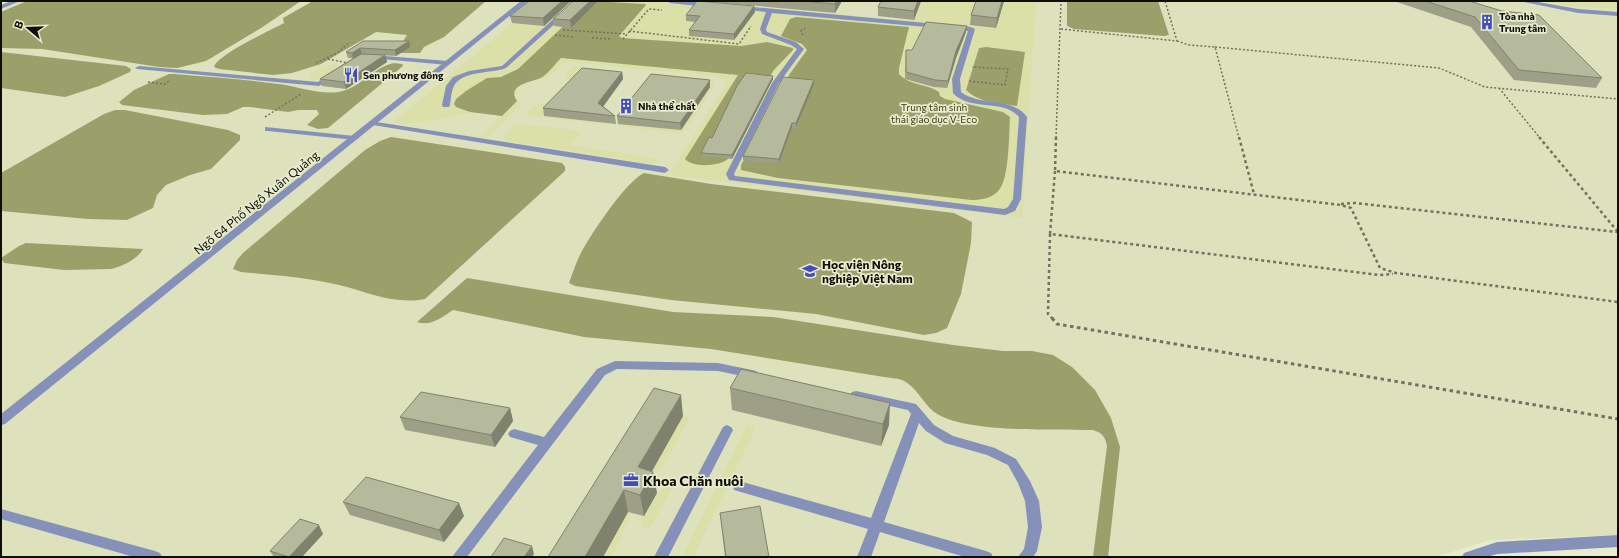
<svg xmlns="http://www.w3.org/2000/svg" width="1619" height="558" font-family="Commissioner,sans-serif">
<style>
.built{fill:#dde2bc}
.green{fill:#dae0a8}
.water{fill:#9ba06a}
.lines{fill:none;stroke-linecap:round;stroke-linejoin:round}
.path-far2{stroke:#717260;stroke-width:1.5;stroke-dasharray:2 2;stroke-linecap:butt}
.path-far1{stroke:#717260;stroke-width:2.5;stroke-dasharray:3 3;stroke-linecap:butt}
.path{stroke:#717260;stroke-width:3;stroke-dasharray:3.5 3.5;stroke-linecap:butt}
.lane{fill:#8691b9;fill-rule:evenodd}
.street{fill:#8691b9;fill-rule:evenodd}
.wall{fill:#9da086}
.shaded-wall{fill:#7f826d}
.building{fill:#b6ba9c;stroke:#7f826d}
.labels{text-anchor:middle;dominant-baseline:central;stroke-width:3.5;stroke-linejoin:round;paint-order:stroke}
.far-poi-label{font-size:10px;font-weight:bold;fill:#0d0e05;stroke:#e8ebcd;text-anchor:start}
.far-park-label{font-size:10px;fill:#393c11;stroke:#e8ebcd}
.street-label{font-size:12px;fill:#0d0e05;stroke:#e8ebcd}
.poi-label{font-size:12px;font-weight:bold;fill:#0d0e05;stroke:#e8ebcd;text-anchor:start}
.near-poi-label{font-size:14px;font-weight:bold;fill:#0d0e05;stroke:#e8ebcd;text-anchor:start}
</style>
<rect width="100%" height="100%" fill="#e8ebcd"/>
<path class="built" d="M18,1h1600v534l-128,5 -54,17h-1435v-549z"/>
<path class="green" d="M539,1h151l223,20 8,-20h115l-14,217 -354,-43 58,-90 -3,-6 -8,-3 -148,-14c-8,2 -10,10 -17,14 -12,6 -35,2 -36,21l7,8 -34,33 -7,-1 21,-21 -31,-4 -28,7 -40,5 -5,-1 -2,-2 2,-2z
M1540,1h78v8l-46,-3z
M333,64l9,1 -20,14 -11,1 -2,-2c2,-9 15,-11 24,-14z
M574,66l27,2 -7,8 -24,5 -6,-6z
M687,77c8,1 24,-1 28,8l-29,46 -7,2 -61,-7 2,-2 61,6 -5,-50z
M559,98l-14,18 64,7 -2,2 -82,-10 7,-8z
M519,124l59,6 2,4 -9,11 86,14 3,3 -9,2 -148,-24v-3l10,-11z
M683,416l7,2 -25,45 -23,26z
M747,424l9,3 -63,130h-11z
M670,485l2,3 -22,40 -5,2 -3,-6c0,-11 16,-37 28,-39z
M628,512l4,1 -20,44h-9z"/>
<path class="water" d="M27,1h274l-40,27 -55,33 -29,7 -18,-1 -117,-18 -41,-1v-36z
M313,1h173l-42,36 -20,10 -4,6h-28l10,-10 5,-8 -31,-3 -55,32 -29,9 -19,2 -54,-6 -5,-2c3,-12 57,-37 70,-44l-1,-5z
M590,1l55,3 1,1 -27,31 3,2 119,8 26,-4 26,6v2l-20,21 -46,89c-9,6 -34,8 -42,-1l53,-84 -177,-17c-6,6 -13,16 -20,20 -10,4 -35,7 -24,23l-15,15 -32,-4 -14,-5 -2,-3 2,-5 10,-8 21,-13 14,-1 17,-8z
M1067,1h91l11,34 -5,1 -90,-7 -7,-3z
M796,17l113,10 -10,41v6c13,13 27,9 40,18l1,4 5,3 58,13 7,5c-1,18 -1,56 -9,70 -6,11 -19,13 -30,13l-193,-22 -37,-8v-5l48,-90 18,-25 -5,-6 -21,-8 9,-17z
M986,47l39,5 -8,54c-18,-3 -38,-3 -51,-16l13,-42z
M1,52l125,14 5,3 -1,3 -31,14 -34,11 -64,-9z
M394,63l8,1 1,2 -75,62 -10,1 -11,-4 12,-11 -2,-4h-19l-10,2 -38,-5h-7l-16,7 -24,1 -81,-10 -3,-3 15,-12 35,-16h5c35,3 69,5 104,10 19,2 41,11 60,8 22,-3 35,-25 56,-29z
M115,110h10l103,20 12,5v5l-29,29 -21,6 -24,10 -9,10 -4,13 -26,12 -39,-1 -87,-8v-38l103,-59z
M391,137l171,26 3,4v4l-140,128c-31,6 -57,-7 -86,-14 -32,-8 -65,-10 -98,-13l-8,-3 4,-9 6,-7 122,-103 15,-9z
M644,173l67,11 243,29 18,9 -1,21 -10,51 -14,34 -11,5 -12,2 -108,-21 -145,-14 -96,-14 -6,-3c4,-11 8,-23 13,-32 10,-18 44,-70 62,-78z
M26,243l117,6c-5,10 -22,18 -32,20l-47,1 -60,-7 -3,-5 18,-12z
M467,278l206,34 100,5 180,28 50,6h29l21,4 19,12 23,23 16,28 9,29 -12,110h-15l14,-111c-2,-10 -5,-13 -14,-16 -39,-1 -121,3 -154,-15 -15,-8 -21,-28 -37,-35 -6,-2 -13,-2 -18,-3l-173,-28 -127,-12 -131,-27c-11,7 -22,17 -36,12z"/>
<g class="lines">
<path class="path-far2" d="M1061,29l116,12 -12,-40
M563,30l64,4
M629,31l110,13 12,-18
M555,35l18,2
M803,35l-2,-4 4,-3
M592,38l20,1
M623,39l26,-30 13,1
M1177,41l12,4 26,2 24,91
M1215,47l224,21 46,19 133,12
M328,59l20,4
M316,63l21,-10 13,-11
M969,81l36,4 3,-16 -36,-2
M148,82l17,2 4,-3
M1499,88l41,50
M265,117l36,-23
M1056,138l5,-137"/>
<path class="path-far1" d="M1056,137l-1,34 286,34 10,3 29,60 16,5 222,29
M1239,137l15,57
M1539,137l79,95
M1055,171l-5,63 329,41 14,-1
M1341,204l14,-1 262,29
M1050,234l-2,80 5,5"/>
<path class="path" d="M1052,318l5,6 561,95"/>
<path class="lane" d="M573,1h7l-74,67c-14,6 -44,2 -52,18 -3,6 -3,13 -4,19l-1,2h-6l-1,-2 4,-19 7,-9 16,-6 33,-5z
M667,1c11,0 35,-1 44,4l-3,2 -38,-4z
M742,6l195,18 3,2 -3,2 -165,-15 -6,16 1,3 29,10 8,7 -25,34 -45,91 1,2 269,33 4,-2 5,-8 6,-82c-16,-19 -49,-5 -66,-24l-1,-14 16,-48 -15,-2 -3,-2c5,-3 20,-1 25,2l-15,50 1,13c20,15 50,4 66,25l-6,82 -6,12 -10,4 -276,-35 -3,-6 46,-91 25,-34 -6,-4 -29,-11 -2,-5 6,-17 -26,-3 -1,-1z
M372,55l76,6 3,2 -3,2 -78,-7v-2z
M139,66l179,16 11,-9 7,2 -17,11 -182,-17 -2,-1z
M370,121l295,46 4,3 -4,3 -292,-48 -4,-2z
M265,127l90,9 4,2 -4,2 -87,-9h-3z
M615,361l103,2 34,7 4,1 2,3 -2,3 -4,1 -34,-7 -101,-2 -12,6 -138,182h-15l86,-112 -28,-8 -2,-3 2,-3 4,-2 30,8 53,-68z
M856,391l60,13 18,21 19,11 42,12 21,11 14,22 9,20 3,26 -5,24 -4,6h-15l6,-8 4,-22 -3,-26 -7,-18 -10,-18 -21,-10 -42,-12 -19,-12 -7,-8 -35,99 102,29 5,2 2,4h-28l-85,-25 -9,25h-14l11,-28 -134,-39 -1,-4 1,-4 5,-1 132,37 40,-104 -3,-4 -56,-12 -2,-3 2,-3z
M727,425l4,2 2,3 -65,127h-14l69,-130z
M1,509l154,42 5,2 2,4h-28l-133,-38z"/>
<path class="street" d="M11,1h9l-19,8v-4z
M521,1h7l-523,423 -4,1v-11z
M1519,1h13l46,8 40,3v4l-40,-3z
M1618,535v12l-121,7 -10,3h-25l2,-4 33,-11z"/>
</g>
<path class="wall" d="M529,1h42l-27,25 -32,-3 -2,-7z
M573,1l-2,27 -17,-2 -1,-7z
M702,1h140l-7,12z
M881,1h40l-7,19 -36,-4v-9z
M976,1h28l-8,27 -26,-3 1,-10z
M1394,1h75l133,77 -6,10 -82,-8 -43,-53z
M755,12l-21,28 -45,-4v-6l6,-8 -9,-1v-6z
M966,32l-10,26 -9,30 -13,-1 -29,-8 1,-29h6z
M363,41l47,6 -14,9 -34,-2 23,1 2,7 -41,27 -24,-3 -2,-7 33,-21h-5l-2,-6z
M622,72l1,7 -20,27 12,10 1,8 -72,-8 -1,-8z
M773,76v3l-41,80 -30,-3 -1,-3 11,-15z
M814,80v4l-18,43h-4l-13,36 -36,-3v-4z
M710,87l-29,43 -63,-6 -1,-8z
M730,388l159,37 -8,21 -149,-36z
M510,408l3,13 -18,26 -90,-17 -5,-13z
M683,416l-31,55 5,22 -13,23 -16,-4 -25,45h-55z
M343,502l121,14 -20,26 -94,-27z
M720,513l49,44h-44z
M323,534l-21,23h-28l-4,-6z"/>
<path class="shaded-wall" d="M562,1h9l-27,25 -1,-8z
M590,1h8l-27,27 -1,-8z
M837,1h5l-7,12v-9z
M918,1h3l-7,19v-9z
M1002,1h2l-8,27 1,-10z
M754,6l1,6 -21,28v-6z
M967,26l-1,6 -10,26 -9,30 1,-7 8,-30z
M409,41l1,6 -14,9 -1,-6z
M360,48l2,6 -9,5 -1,-6z
M385,55l2,7 -41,27 -2,-7z
M622,72l1,7 -23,32 -2,-8z
M773,76v3l-41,80v-4z
M710,80v7l-29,43 -1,-7z
M814,80v4l-18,43v-4z
M792,123v4l-13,36v-4z
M681,395l2,21 -41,73 -4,-22z
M890,403l-1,22 -8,21 2,-22z
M510,408l3,13 -18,26 -4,-12z
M653,472l4,21 -13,23 -4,-21z
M624,490l4,22 -25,45h-18z
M459,503l5,13 -20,26 -5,-12z
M319,525l4,9 -21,23h-13z
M532,546l2,8 -2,3h-8z"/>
<path class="building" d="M529,1h33l-19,17 -33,-2z
M573,1h17l-20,19 -17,-1z
M697,1l57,5 -20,28 -45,-4 11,-14 -14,-1z
M801,1h36l-2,3z
M881,1h37l-4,10 -36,-4z
M976,1h26l-5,17 -26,-3z
M1425,1h44l33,10 37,4 63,63 -83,-8 -44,-53z
M926,22l41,4 -11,25 -8,30 -13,-1 -29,-8v-22h6z
M363,41h46l-14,9 -35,-2 -8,5 -6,-1z
M361,54l24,1 -41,27 -24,-3z
M582,68l40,4 -24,31 17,13 -72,-8z
M746,73l27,3 -41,79 -31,-2 8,-16 3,1 25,-52z
M651,74l59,6 -30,43 -63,-7z
M783,77l31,3 -18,43h-4l-13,36 -36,-3z
M741,369l149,34 -7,21 -153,-36z
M654,388l27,7 -43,72 15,5 -13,23 -16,-5 -39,67h-37z
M421,392l89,16 -19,27 -91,-18z
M366,477l93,26 -20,27 -96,-28z
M760,506l9,51h-43l-6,-44z
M300,519l19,6 -30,32 -19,-6z
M504,538l28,8 -8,11h-33z"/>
<defs>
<g id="building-bare" transform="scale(1.2)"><path d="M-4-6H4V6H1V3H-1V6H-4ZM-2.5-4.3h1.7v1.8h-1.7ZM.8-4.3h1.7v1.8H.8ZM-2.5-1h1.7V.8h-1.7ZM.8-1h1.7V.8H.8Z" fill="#404dc1" stroke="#e8ebcd" stroke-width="2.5" paint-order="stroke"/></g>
<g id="restaurant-bare" transform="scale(1.2)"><path d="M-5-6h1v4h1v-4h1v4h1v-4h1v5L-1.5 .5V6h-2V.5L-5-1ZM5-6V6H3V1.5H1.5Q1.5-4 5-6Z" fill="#404dc1" stroke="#e8ebcd" stroke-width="2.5" paint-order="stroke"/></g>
<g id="university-bare" transform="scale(1.2)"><path d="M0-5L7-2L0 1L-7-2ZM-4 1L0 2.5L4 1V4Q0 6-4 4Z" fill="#404dc1" stroke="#e8ebcd" stroke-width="2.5" paint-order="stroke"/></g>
<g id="office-bare" transform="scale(1.2)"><path d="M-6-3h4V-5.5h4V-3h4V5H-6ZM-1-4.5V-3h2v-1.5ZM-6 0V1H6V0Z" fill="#404dc1" stroke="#e8ebcd" stroke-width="2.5" paint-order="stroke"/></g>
</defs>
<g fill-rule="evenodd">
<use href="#building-bare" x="1487" y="22"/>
<use href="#restaurant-bare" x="351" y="75"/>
<use href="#building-bare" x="626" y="106"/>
<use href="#university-bare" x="810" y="271"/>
<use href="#office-bare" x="631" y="480"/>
</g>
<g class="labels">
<g class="far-poi-label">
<text x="1499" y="16">Tòa nhà<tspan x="1499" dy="12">Trung tâm</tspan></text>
<text x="363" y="75">Sen phương đông</text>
<text x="638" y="106">Nhà thể chất</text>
</g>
<g class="far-park-label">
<text x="934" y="107">Trung tâm sinh<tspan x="934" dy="12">thái giáo dục V-Eco</tspan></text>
</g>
<g class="street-label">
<text transform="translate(256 202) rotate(-39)">Ngõ 64 Phố Ngô Xuân Quảng</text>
</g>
<g class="poi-label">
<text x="822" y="264">Học viện Nông<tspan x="822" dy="14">nghiệp Việt Nam</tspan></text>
</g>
<g class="near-poi-label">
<text x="643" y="480">Khoa Chăn nuôi</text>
</g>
</g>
<rect width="1619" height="558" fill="none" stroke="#0d0e05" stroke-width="4"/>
<g transform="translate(28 28) rotate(289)" stroke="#e8ebcd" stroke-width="3" paint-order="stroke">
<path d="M0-3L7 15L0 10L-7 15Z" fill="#0d0e05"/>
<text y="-6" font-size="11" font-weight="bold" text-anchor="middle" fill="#0d0e05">B</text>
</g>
</svg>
